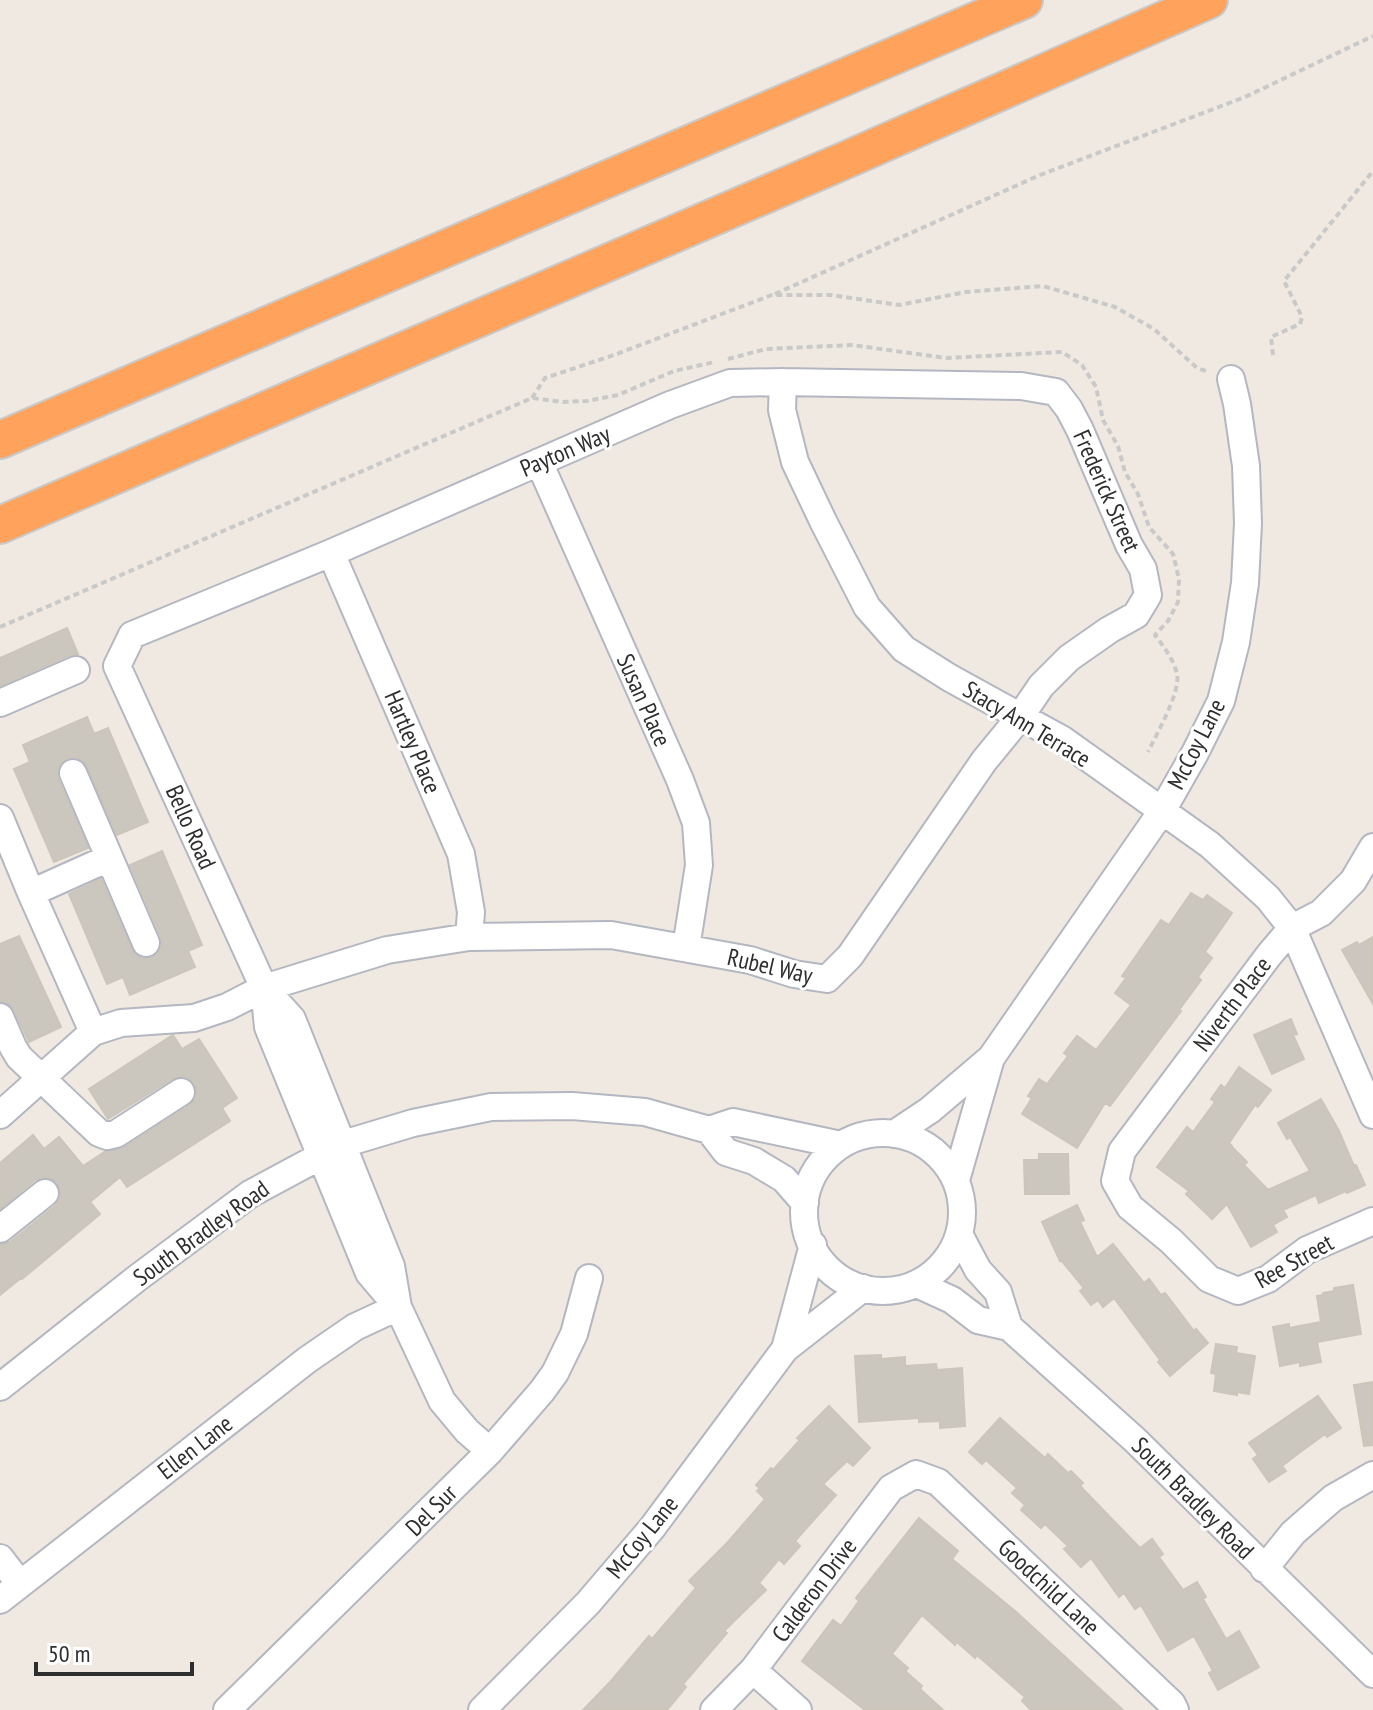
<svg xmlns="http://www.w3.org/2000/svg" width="1373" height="1710" font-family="'PT Sans Narrow',sans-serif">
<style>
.building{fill:#cbc7bf;stroke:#cbc5ba;stroke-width:2}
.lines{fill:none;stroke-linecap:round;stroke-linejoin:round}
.minor-casing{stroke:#b4b7c1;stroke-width:30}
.highway-casing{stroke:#c9c9c9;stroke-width:40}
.path{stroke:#c9c9c9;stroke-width:4;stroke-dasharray:6 4;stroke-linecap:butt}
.minor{stroke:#fff;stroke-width:26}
.highway{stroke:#ffa35c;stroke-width:36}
.labels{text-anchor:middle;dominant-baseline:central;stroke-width:6;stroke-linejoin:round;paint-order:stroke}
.street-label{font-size:24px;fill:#2e2e2e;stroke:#fff}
</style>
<rect width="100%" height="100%" fill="#efe9e1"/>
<path class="building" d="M67,628l11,26 -8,1 -70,31v-28z
M87,717l7,17 14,-6 40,94 -31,13 -30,-69 -5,-6 -6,-3 -9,1 -7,6 -3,6 1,9 30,69 -34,14 -40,-93 16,-7 -7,-17z
M162,851l40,94 -14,6 7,16 -65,28 -7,-18 -16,7 -38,-90 32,-15 31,71 4,5 7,4 10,-2 6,-5 3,-6 -1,-9 -31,-72z
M1191,893l12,7 4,-5 25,18 -27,39 7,6 -14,19 3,3 -22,30 2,1 -71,95 -5,-3 -28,45 -55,-34 10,-16 -4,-2 11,-17 8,5 21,-28 -4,-3 13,-17 19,14 35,-45 -16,-12 11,-15 -4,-2 39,-56 8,5z
M19,936l42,91 -32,15 -15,-32 -5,-6 -9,-3v-57z
M1373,937v67l-31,-54 15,-8 2,3z
M1291,1019l6,15 -4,1 11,24 -32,15 -18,-39z
M173,1035l9,14 17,-10 38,59 -15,10 8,13 -103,66 -7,-10 -30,25 10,12 -78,65 -1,-1 -21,17v-50l10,-3 45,-36 5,-6 1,-9 -4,-9 -7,-4 -8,-1 -7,3 -35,29v-46l33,-28 11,14 15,-12 24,29 23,-15 19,-4 65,-42 6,-6 1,-9 -3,-7 -5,-5 -8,-2 -9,3 -64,40 -19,-30z
M1239,1067l32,23 -13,17 -3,-2 -26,38 3,3 -3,4 4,-2 14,14 -3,3 24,25 42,-19 -20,-34 -3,2 -9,-16 43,-24 18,32 15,35 2,-1 9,20 -18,8 -1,-2 -27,12 -3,-8 -33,15 4,7 -14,8 4,7 -26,15 -24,-43 -15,15 -26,-25 3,-3 -32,-24 30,-40 6,5 22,-30 -4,-3 10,-14 4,3z
M1039,1154h29l1,40h-44l-1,-34h15z
M1077,1205l7,15 -4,2 17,35 16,-13 31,39 5,-4 12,16 4,-2 29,38 2,-2 12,14 -38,33 -12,-14 2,-2 -46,-62 -11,9 -5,-7 -7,5 -11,-14 4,-3 -23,-28 -1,1 -18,-39z
M1353,1285l8,49 -44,8 4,20 -21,4v-4l-20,4 -7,-39 16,-3v4l32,-6 -4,-26 6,-1v-2l11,-2v-3z
M1216,1344l21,3 -1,6 19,3 -6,38 -12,-2v3l-23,-4 2,-17 -5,-1z
M881,1355v4l24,-2v9l31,-2 1,6 25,-2 3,58 -25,2v-7l-21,1v-4l-60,4 -4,-66z
M1373,1382v63l-9,1 -10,-61z
M1318,1396l23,32 -14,9 -2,-3 -26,19 -17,13 4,5 -17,11 -16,-23 5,-4 -9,-12z
M829,1406l41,42 -17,18 -6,-5 -24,23 13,11 -41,46 5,5 -16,18 -5,-5 -20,24 7,7 -42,41 3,2 -44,51 3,3 -19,23h-84l28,-29 38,-45 3,3 44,-51 -7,-7 39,-39 37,-43 -8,-8 3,-3 -4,-3 15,-17 2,2 27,-30 -3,-2z
M1000,1418l45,40 3,-4 20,19 3,-2 12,12 -3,3 60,62 12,-9 11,15 -4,3 24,33 14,-8 9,15 -3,2 23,40 13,-8 20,36 -41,23 -9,-17 4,-2 -19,-35 -26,15 -27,-46 -6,4 -11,-16 -5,4 -28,-39 -10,9 -17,-18 4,-3 -23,-22 -4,4 -20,-18 4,-5 -13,-12 5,-5 -31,-28 -4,4 -13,-12z
M919,1518l39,33 -6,8 63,52 108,99h-92l-9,-9 3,-4 -48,-42 -2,3 -18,-16 -2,3 -33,-30 -30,39 16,14 -3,3 17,15 -2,3 23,21h-78l-63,-49 31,-41 8,6 18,-25 -3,-3z"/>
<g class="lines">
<g class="minor-casing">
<path id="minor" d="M783,382l-1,28 13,52 28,59 44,86 37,42 46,29 113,62 147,105 58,53 24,30 81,187
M539,462l141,318 16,43 3,42 -13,83
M331,553l130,301 10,58 -2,25
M0,703l76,-33
M73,773l73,170
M0,818l31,75 62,139
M1373,847l-20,34 -32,32 -29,15 -23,27 -147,196 -7,30 15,26 41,34 38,38 29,12 30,-12 39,-29 66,-29
M31,893l78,-35
M264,988l4,39 101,246 29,34 44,94 25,30 23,20
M0,1017l13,30 6,10 80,76 8,3 9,-2 65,-42
M0,1115l93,-83 28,-9 73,-5 33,-11 37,-19 123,-38 82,-13 142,-2 139,25 44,14 33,5 23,-23 134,-195 36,-44 21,-31 28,-28 40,-28 27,-15 12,-20 -5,-26 -14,-24 -49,-115 -11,-21 -13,-17 -35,-6 -238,-4 -53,1 -60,22 -339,148 -199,82 -15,31 147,322 28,31 99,247 7,41
M709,1130l17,22 28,9 30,18 21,24
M804 1212a79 79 0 1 1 158 0a79 79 0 1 1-158 0Z
M894,1134l36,-24 61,-52 171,-247 33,-58 26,-52 15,-59 9,-59 3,-60 -2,-57 -9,-62 -6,-25
M956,1180l35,-122
M0,1229l45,-36
M959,1234l19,36 20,22 11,35
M917,1284l35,16 26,20 31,7 126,113 238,234
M785,1349l28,-104
M0,1387l136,-108 114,-85 93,-50 70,-21 78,-16 81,-1 73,6 64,18 24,-8 108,23
M0,1558l20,26
M1264,1569l29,-36 40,-35 40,-23
M0,1600l307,-240 48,-33 43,-20
M753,1670l45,40
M227,1710l263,-259 52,-60 13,-18 19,-39 15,-56
M482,1710l106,-107 64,-75 133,-179 78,-61
M714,1710l39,-40 138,-182 25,-14 22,8 234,222 3,6"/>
</g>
<g class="highway-casing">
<path id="highway" d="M0,440l1024,-440
M0,525l848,-366 361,-159"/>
</g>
<path class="path" d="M775,294l265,-119 205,-78 128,-61
M1273,355l-2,-18 29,-13 2,-7 -18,-36 89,-110
M728,359l38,-10 86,-4 94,13 116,-6 20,13 14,22 7,33 15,26 7,26 13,22 11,33 24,27 6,25 -1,23 -10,19 -13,14c9,12 19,25 22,39 4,18 -21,61 -29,78
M532,398l13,-20 69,-23 158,-60h59l68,10 67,-13 77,-6 72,21 39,22 43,39 12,4
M0,627l532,-229 31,4 24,-1 31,-6 56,-24 41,-9"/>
<use href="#minor" class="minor"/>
<use href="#highway" class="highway"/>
</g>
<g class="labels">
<g class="street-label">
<text transform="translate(565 451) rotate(-23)">Payton Way</text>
<text transform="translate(1107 491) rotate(66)">Frederick Street</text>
<text transform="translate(644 700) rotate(66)">Susan Place</text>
<text transform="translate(1027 724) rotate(31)">Stacy Ann Terrace</text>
<text transform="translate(413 742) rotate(67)">Hartley Place</text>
<text transform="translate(1196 744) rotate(-63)">McCoy Lane</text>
<text transform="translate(191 827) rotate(66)">Bello Road</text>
<text transform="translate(770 966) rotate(13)">Rubel Way</text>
<text transform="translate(1232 1004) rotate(-53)">Niverth Place</text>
<text transform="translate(201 1233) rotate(-36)">South Bradley Road</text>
<text transform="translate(1294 1261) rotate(-29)">Ree Street</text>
<text transform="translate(195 1447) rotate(-38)">Ellen Lane</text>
<text transform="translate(1193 1498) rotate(45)">South Bradley Road</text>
<text transform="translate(431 1510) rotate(-45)">Del Sur</text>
<text transform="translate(642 1537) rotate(-51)">McCoy Lane</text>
<text transform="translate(1049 1587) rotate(43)">Goodchild Lane</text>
<text transform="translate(814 1590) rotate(-53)">Calderon Drive</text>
</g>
</g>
<path d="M36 1662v12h156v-12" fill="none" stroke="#2e2e2e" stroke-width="4"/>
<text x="48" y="1662" font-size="24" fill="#2e2e2e" stroke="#ffffff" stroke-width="6" paint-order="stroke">50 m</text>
</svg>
